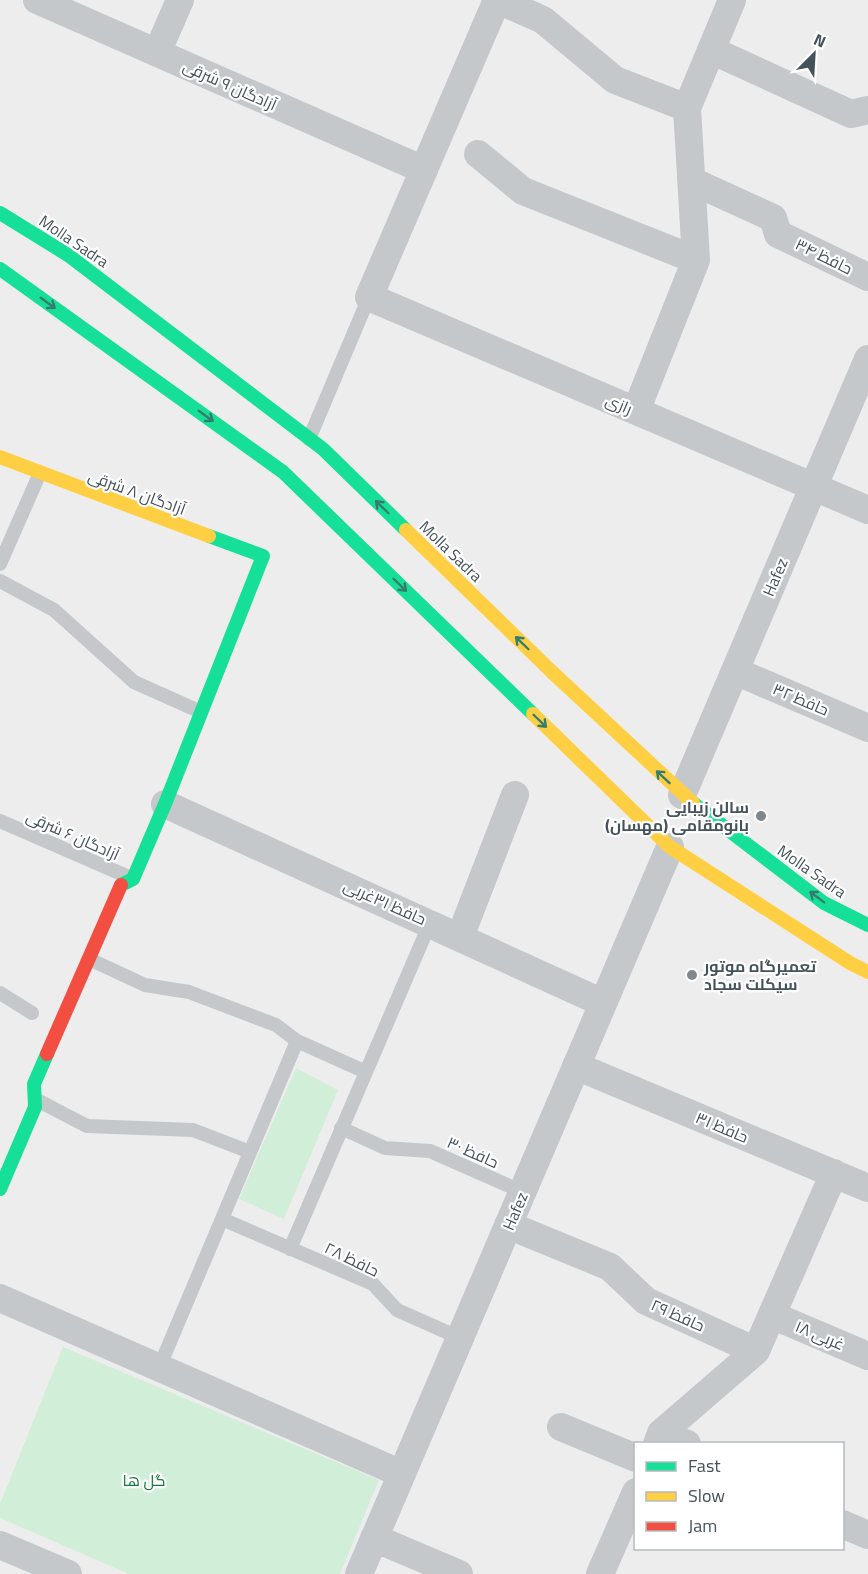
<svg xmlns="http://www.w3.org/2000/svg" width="868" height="1574" font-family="'Titillium Web',Cairo,sans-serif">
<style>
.green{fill:#d1eed8}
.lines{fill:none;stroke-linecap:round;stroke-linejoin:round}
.lane{stroke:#c4c8ca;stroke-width:14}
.street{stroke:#c4c8ca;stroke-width:28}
.fast{stroke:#16e098;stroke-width:14}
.slow{stroke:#ffcf43;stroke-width:14}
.jam{stroke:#f24e42;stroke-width:14}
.oneway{stroke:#367d6d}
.poi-dot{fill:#80888d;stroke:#fff;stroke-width:2}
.labels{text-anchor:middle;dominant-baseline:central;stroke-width:4.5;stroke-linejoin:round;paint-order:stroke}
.street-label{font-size:16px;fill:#44525a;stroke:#fff}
.poi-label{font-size:16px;font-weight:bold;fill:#44525a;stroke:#fff;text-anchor:end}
.park-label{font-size:16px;fill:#157c3c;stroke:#fff}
</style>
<rect width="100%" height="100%" fill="#eeeded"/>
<path class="green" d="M296,1068l42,22 -54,129 -45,-20z
M63,1347l316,133 -39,94h-211l-129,-56v-14z"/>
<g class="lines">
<path class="lane" d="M309,439l60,-142
M0,564l40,-91
M0,581l54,29 80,72 67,30
M0,821l131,57
M89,959l56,26 44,7 87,33 21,16 69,31
M0,993l32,20
M35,1099l52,27 106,4 57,22
M341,1128l44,20 45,3 93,41
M222,1219l151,65 24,26 63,28
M290,1249l140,-326
M159,1368l138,-327"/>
<path class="street" d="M37,0l387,170
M497,0l-128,297 499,213
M498,0l45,20 72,60 72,28
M711,50l140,64 17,-4
M157,53l23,-53
M478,154l45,37 173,69
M692,181l81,37 5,16 90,43
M636,411l60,-151 -9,-152 45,-108
M735,671l133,57
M682,795l186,-436
M165,804l438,199
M460,937l55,-142
M576,1066l292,122
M508,1225l102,42 36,34 110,50
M0,1298l402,176
M772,1315l96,41
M561,1427l75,31
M661,1433l26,11
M657,1444l4,-11 95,-82 78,-178
M842,1524l26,11
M374,1538l85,36
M0,1545l68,29
M359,1574l311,-727
M600,1574l36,-82"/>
<path class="fast" d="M0,213l68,42 255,194 83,81
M0,269l283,203 250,242
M693,803l131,100 44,22
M121,885l12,-6 32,-75 98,-248 -54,-20
M0,1189l35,-82 -1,-23 13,-30"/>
<path class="slow" d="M0,457l209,79
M406,530l146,142 141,131
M533,714l137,133 180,116 18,9"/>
<path class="jam" d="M47,1054l74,-169"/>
</g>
<defs><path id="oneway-shaft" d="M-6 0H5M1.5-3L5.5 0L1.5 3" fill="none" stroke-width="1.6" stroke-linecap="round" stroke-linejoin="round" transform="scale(1.5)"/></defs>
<g class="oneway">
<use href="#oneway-shaft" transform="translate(48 303) rotate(36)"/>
<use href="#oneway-shaft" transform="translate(206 416) rotate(36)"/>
<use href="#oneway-shaft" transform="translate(382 507) rotate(-136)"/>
<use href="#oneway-shaft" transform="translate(400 585) rotate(44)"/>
<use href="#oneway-shaft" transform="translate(522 643) rotate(-136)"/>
<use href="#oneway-shaft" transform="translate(540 721) rotate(44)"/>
<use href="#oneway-shaft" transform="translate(663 777) rotate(-137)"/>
<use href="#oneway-shaft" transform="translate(817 897) rotate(-143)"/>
</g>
<g class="poi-dot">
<circle cx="761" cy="816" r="6"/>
<circle cx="692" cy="975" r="6"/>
</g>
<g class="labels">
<g class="street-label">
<text transform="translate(230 85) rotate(24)">آزادگان ۹ شرقی</text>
<text transform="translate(74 241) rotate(34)">Molla Sadra</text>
<text transform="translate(824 256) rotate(26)">حافظ ۳۴</text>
<text transform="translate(619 404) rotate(23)">رازی</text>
<text transform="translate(137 492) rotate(20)">آزادگان ۸ شرقی</text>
<text transform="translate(451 551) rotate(44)">Molla Sadra</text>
<text transform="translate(775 577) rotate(-67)">Hafez</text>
<text transform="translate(801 699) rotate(23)">حافظ ۳۲</text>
<text transform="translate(73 835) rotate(24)">آزادگان ۶ شرقی</text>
<text transform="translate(812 871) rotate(35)">Molla Sadra</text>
<text transform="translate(385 902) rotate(24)">حافظ ۳۱غربی</text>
<text transform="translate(722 1127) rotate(23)">حافظ ۳۱</text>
<text transform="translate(473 1152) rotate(24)">حافظ ۳۰</text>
<text transform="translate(515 1211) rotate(-67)">Hafez</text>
<text transform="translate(352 1259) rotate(26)">حافظ ۲۸</text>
<text transform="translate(678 1315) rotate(24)">حافظ ۲۹</text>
<text transform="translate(820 1335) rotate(23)">۱۸ غربی</text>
</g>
<g class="poi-label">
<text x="749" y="807">سالن زیبایی<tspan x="749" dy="18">بانومقامی (مهسان)</tspan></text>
<text x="704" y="966" text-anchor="start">تعمیرگاه موتور<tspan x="704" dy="18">سیکلت سجاد</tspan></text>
</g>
<g class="park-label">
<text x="144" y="1480">گل ها</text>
</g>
</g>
<rect x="634" y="1442" width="210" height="108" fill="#ffffff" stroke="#b4babd" stroke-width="1.5"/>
<rect x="646" y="1462" width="30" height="9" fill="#16e098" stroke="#b4babd" stroke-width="1.5"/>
<text x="688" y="1472" font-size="18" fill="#44525a">Fast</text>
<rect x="646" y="1492" width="30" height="9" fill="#ffcf43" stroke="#b4babd" stroke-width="1.5"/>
<text x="688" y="1502" font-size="18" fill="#44525a">Slow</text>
<rect x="646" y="1522" width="30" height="9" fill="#f24e42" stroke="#b4babd" stroke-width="1.5"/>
<text x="688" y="1532" font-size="18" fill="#44525a">Jam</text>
<g transform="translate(814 54) rotate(24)" stroke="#ffffff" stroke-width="4.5" paint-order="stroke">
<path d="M0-4.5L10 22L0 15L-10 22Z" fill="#44525a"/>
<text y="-9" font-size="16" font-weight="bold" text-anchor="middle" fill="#44525a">N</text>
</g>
</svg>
